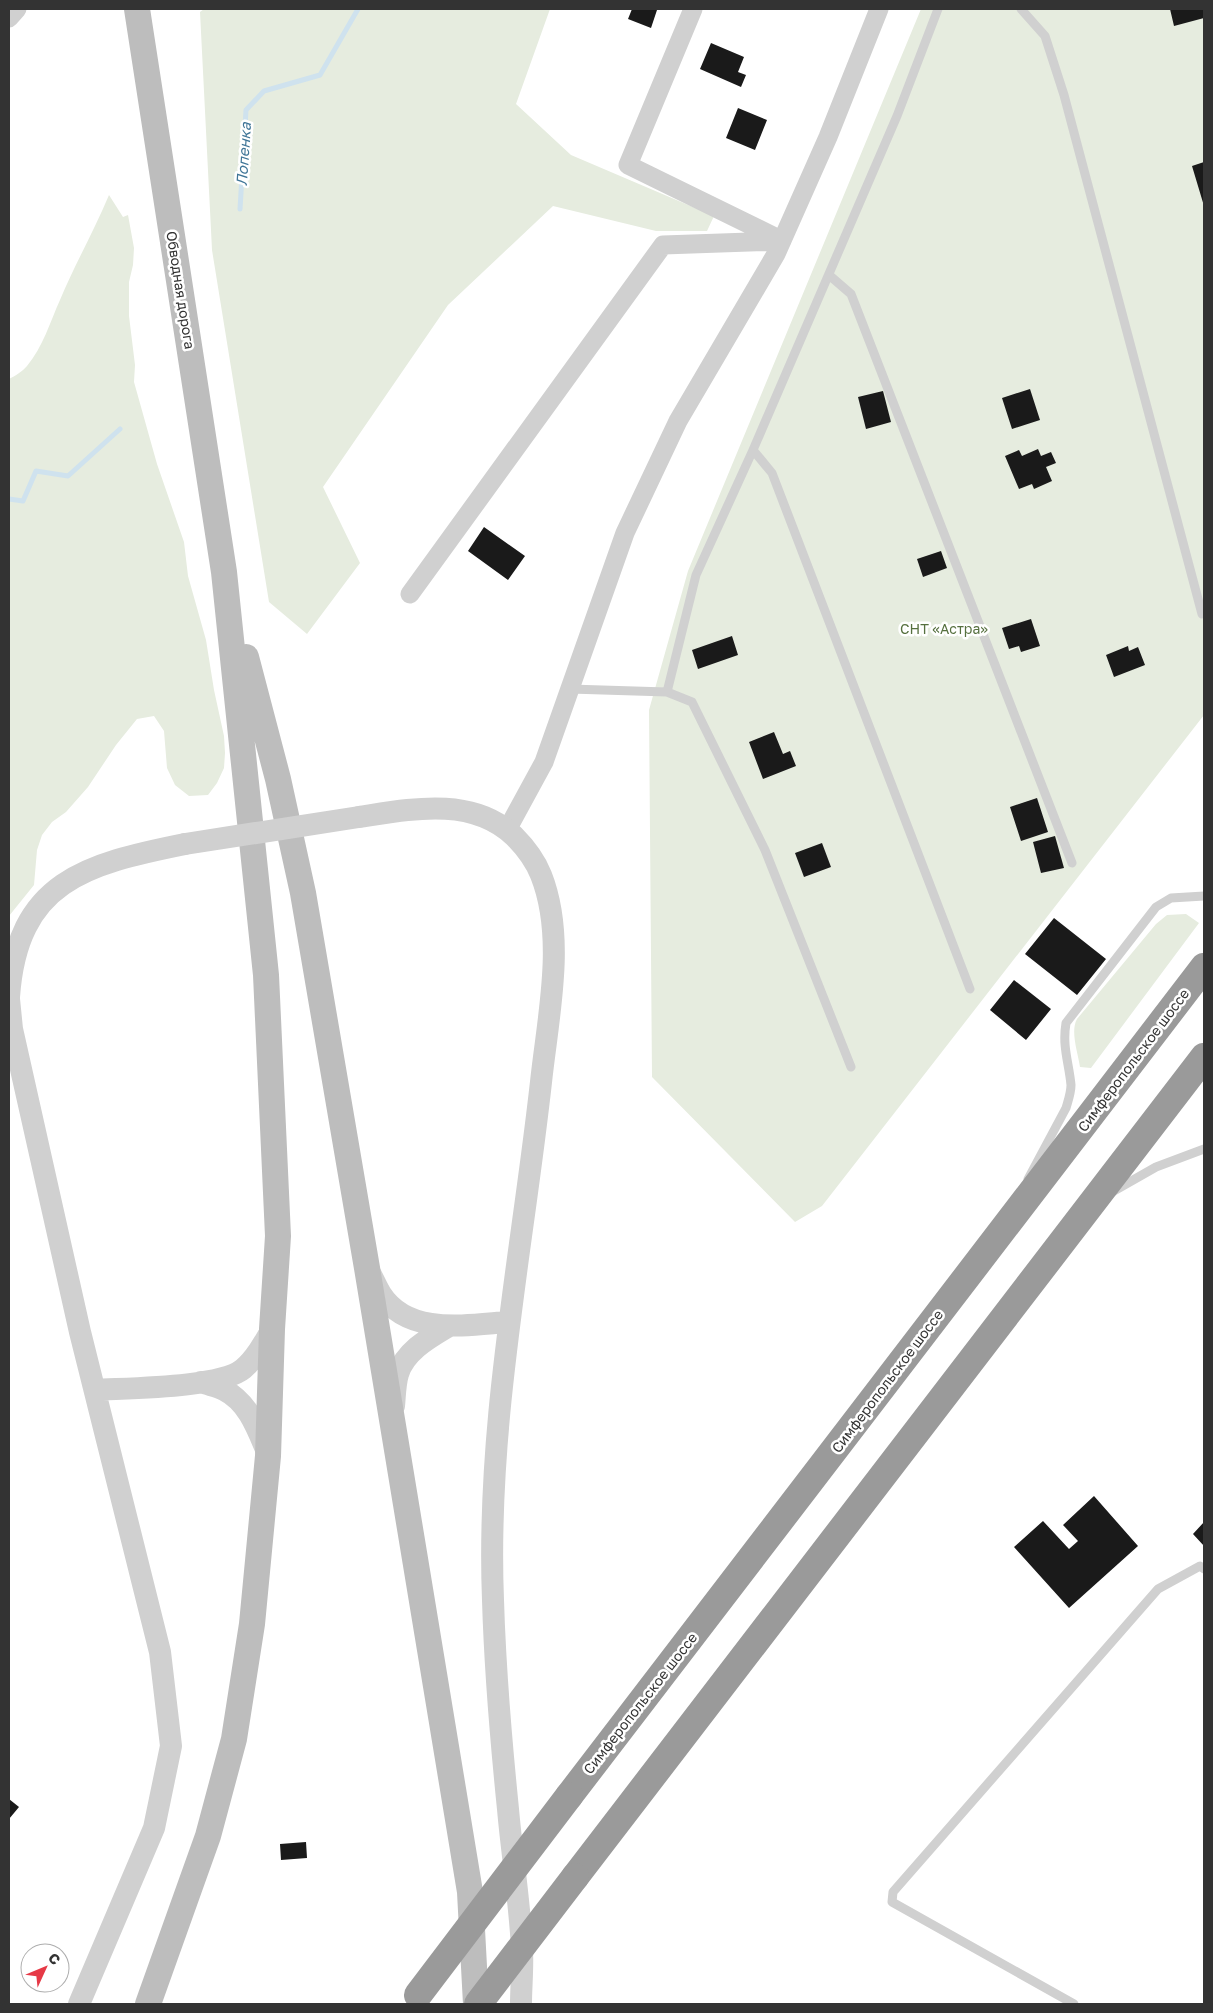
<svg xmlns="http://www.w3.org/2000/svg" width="1213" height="2013" font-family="'Golos Text',sans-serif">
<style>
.green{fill:#e6ecdf}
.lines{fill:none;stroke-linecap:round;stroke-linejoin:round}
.stream{stroke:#cfe2ee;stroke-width:5}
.building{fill:#1a1a1a}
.service{stroke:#d0d0d0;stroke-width:9}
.minor{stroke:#d0d0d0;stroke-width:19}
.tertiary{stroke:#d0d0d0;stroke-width:22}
.secondary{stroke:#bdbdbd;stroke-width:26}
.motorway{stroke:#9a9a9a;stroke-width:28}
.tertiary-bridge{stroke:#d0d0d0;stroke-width:22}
.motorway-bridge{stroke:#9a9a9a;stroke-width:28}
.labels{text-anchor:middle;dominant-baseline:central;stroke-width:5;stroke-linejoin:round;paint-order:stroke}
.street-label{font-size:14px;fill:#333;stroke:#fff}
.park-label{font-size:14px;fill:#56703f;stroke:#fff}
.water-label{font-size:15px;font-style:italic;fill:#3f7597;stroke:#fff}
</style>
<rect width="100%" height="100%" fill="#fff"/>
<path class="green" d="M204,9h346l-34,95 55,51 143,61 -7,15h-51l-103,-25 -105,99 -125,182 37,76 -53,71 -38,-32 -57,-352 -12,-238z
M921,9h283v706l-382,491 -27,16 -143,-145 -3,-367 39,-139z
M109,195l14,22 5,-2 6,33 -1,17 -4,17v34l6,49 -1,17 23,82 27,78 4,34 18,64 8,50 10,46 1,17 -1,15 -7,15 -9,12 -19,1 -14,-11 -8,-17 -3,-37 -10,-15 -17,3 -21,26 -28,42 -22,25 -14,10 -10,13 -5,15 -3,35 -25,31v-537c6,-3 14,-8 18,-13 16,-19 23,-44 33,-66 15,-36 34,-69 49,-105z
M1186,914l13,9 -108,145 -11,-1c-2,-14 -10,-36 -3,-48l79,-95 11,-9z"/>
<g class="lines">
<path class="stream" d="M240,209l6,-99 18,-19 56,-16 38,-66
M9,499l14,2 13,-30 32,5 52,-47"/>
</g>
<path class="building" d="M632,9l25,1 -6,18 -23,-9z
M1170,9h34v9l-30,8z
M711,43l33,14 -6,15 8,3 -5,12 -41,-18z
M738,108l29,12 -12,30 -29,-12z
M1204,162v44l-12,-40z
M1030,389l10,31 -28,9 -10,-31z
M883,391l8,31 -25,7 -8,-32z
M1038,449l3,7 10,-4 5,11 -10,4 6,14 -18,8 -2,-5 -13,5 -14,-33 14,-6 3,6z
M484,527l41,29 -17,24 -40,-29z
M941,551l6,17 -24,9 -6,-18z
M1031,619l9,27 -19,6 -2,-6 -10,3 -7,-21z
M732,636l6,19 -40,14 -6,-19z
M1128,646l1,5 9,-4 7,18 -31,12 -8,-22z
M774,732l9,22 7,-3 6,15 -33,13 -14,-37z
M1037,798l11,34 -27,9 -11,-34z
M1055,836l9,32 -23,5 -8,-31z
M822,843l9,24 -27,10 -9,-24z
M1054,918l52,41 -29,36 -52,-41z
M1014,980l37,29 -25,31 -36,-30z
M1094,1496l44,50 -69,62 -55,-61 29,-26 26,28 9,-8 -15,-16z
M1204,1522v24l-11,-12z
M9,1799l10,8 -10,12z
M306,1842l1,16 -26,2 -1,-16z"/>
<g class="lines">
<path class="service" d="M1021,9l24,27 19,59 138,519
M829,275l22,19 221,569
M753,450l19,23 198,516
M570,689l97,3 25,10 73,148 86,217
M667,692l29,-117 57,-125 144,-334 41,-107
M1028,1179l38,-71c2,-7 5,-15 5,-23 -2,-22 -9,-38 -5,-62l90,-116 15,-9 33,-2
M1112,1192l44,-25 48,-18
M1074,2004l-182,-102 1,-10 265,-303 42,-23 4,3"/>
<path class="minor" d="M693,9l-65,156 153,75
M9,18l8,-9
M410,594l253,-349 119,-4
M507,830l37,-68 81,-229 53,-112 98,-167 52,-117 51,-128"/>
<path class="tertiary" d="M359,817c52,-8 113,-21 155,19 11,11 21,24 27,39 25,63 7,141 0,207 -19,172 -55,343 -48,518 2,69 8,140 15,209 4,47 12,94 14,141 1,18 -1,36 -1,54
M9,997c8,-116 77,-133 176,-153
M9,999l3,30 68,303 80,320 11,94 -17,82 -75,176
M370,1273c4,7 7,15 11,21 27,42 85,31 127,28
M201,1382c7,3 16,4 23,8 24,12 33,38 43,62
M95,1390c32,-2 125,-2 148,-21 12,-10 21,-26 29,-40
M394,1406c1,-10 1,-22 4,-32 7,-23 31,-36 51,-48"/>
<path class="secondary" d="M137,9l87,563 42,403 12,261 -6,93 -4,127 -16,168 -18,115 -26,97 -60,168
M246,657l32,122 25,114 64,375 103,624 6,112"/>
<path class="motorway" d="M569,1796l635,-829
M575,1877l629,-820"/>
<path class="tertiary-bridge" d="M185,844l174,-27"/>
<path class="motorway-bridge" d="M418,1995l151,-199
M478,2004l97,-127"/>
</g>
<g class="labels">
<g class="street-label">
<text transform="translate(181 290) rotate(81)">Обводная дорога</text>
<text transform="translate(1133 1060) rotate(-53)">Симферопольское шоссе</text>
<text transform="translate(887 1381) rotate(-53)">Симферопольское шоссе</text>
<text transform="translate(640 1703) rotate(-52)">Симферопольское шоссе</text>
</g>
<g class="park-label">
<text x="944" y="628">СНТ «Астра»</text>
</g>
<g class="water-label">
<text transform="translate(243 154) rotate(-86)">Лопенка</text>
</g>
</g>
<rect width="1213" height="2013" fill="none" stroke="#333333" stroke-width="20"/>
<g transform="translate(45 1968) rotate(46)"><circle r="24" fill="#ffffff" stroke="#adadad"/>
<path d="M0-4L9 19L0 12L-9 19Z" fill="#e63946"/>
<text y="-8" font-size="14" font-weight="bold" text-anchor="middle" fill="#333333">С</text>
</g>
</svg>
